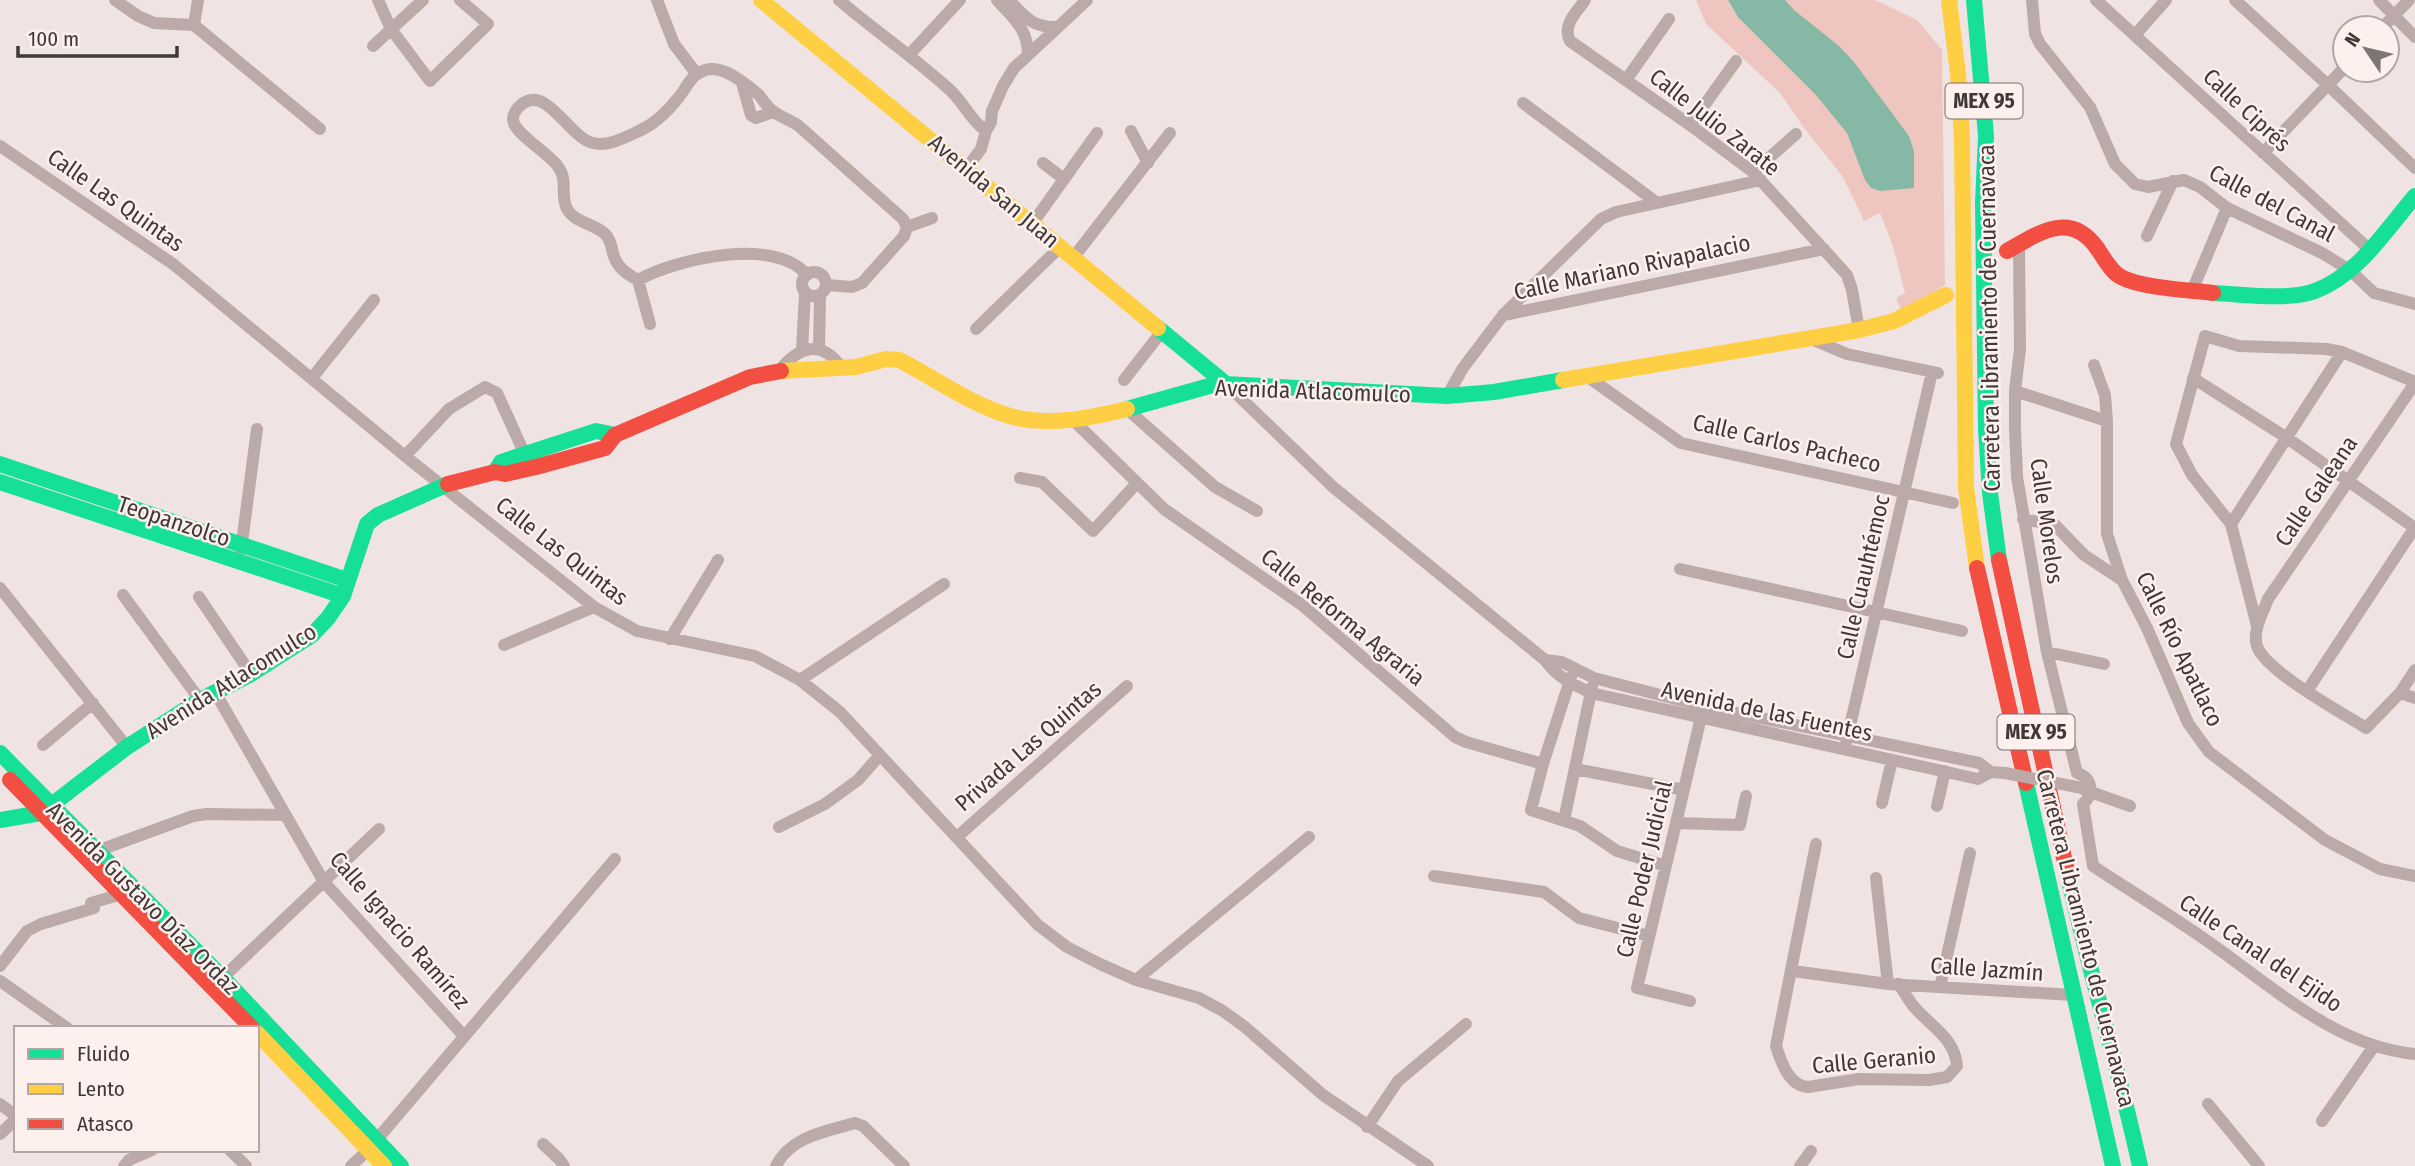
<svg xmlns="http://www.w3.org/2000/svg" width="2415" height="1166" font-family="'Fira Sans Condensed',sans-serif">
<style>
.green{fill:#eec6bf}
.water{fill:#85b9a5}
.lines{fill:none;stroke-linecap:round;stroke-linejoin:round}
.street{stroke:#bcaaa8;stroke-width:12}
.fast{stroke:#16e098;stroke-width:16}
.slow{stroke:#ffcf43;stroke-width:16}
.jam{stroke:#f24e42;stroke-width:16}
.street-bridge{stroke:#bcaaa8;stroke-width:12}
.labels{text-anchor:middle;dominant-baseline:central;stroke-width:5;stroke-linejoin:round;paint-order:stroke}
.shield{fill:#fdf0ed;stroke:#79706e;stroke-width:2}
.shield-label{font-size:21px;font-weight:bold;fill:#413938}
.street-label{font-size:23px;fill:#413938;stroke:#fdf0ed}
</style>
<rect width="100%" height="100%" fill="#efe4e3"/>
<path class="green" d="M1696,0h179l42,20 25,30 3,235 -43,27 -6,-14 9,-5 -12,-47 -13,-33 -16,8 -21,-44 -39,-49 -24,-35 -74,-69z"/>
<path class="water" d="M1728,0h57l9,10 45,36 15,16 55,74 5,15v37l-34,3 -9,-3 -6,-8 -18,-47 -32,-39 -77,-77z"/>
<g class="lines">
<path class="street" d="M115,0l23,16 16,7 40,2
M378,0l13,29 39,52 58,-57 -28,-24
M657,0l17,44 22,29
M839,0c36,31 76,58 111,90 14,13 22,32 36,41
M997,0c17,19 31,29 31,55
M1009,0c16,17 24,28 48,27
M1585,0c-9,13 -23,25 -15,41l120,84 63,47 94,103 5,15 7,40
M2032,0l3,34 5,10 50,63 25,57 20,20 13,3 36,-7 16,7 27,21 95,45 29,18 23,22 41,11
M2096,0l274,250
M2235,0l93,85 87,83
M2379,0l36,37
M194,25l126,104
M194,25l4,-25
M2382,28l27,-28
M2135,35l31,-35
M373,46l50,-46
M909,55l51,-55
M1626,80l43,-61
M742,83l9,32 5,3 17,-6
M1523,103l133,99
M1690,125l46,-64
M1131,131l17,32
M0,146l173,118 232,192 189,151 43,24 118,25 45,24 40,32 198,213 29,22 33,17 36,16 63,18 24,13 22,16 78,68 105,71
M2263,153l82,-86
M1043,163l21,16
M967,168l14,-19 5,-18 5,-9 1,-11 11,-25 11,-18 73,-68
M1753,172l43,-38
M1032,224l65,-91
M907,227l25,-9
M2147,236l26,-55
M2019,245l1,104 -5,42v38l2,48 30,175 30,121c16,5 17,21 6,31l10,62c39,26 79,50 117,77 63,44 125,103 205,111
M1073,258l97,-125
M802 284a12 12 0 1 1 24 0a12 12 0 1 1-24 0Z
M638,280c38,-21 137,-44 169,-5
M2192,291l35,-83
M1504,315l320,-66
M650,324l-12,-44c-9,-5 -18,-10 -23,-21 -4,-8 -2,-16 -9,-24 -11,-12 -30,-11 -39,-26 -7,-13 1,-28 -8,-41 -9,-15 -46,-34 -46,-49 0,-5 4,-11 8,-14 25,-22 48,33 72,38 15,4 33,-6 46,-12 16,-7 29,-20 40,-34 6,-7 11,-20 20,-24 6,-4 13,-5 20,-3 12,2 31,17 40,25 4,5 8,12 14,16 8,7 19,9 27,16 35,31 69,62 103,92l4,8 -3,9 -42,47 -10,4 -25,-2
M976,329l84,-82
M1811,339l36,15 91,19
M819,349l1,-54
M802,350l3,-57
M2094,365l11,30 2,26v113l15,46 25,48 41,95 21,29 116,88 55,29 35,7
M779,371c20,-25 42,-32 63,-3
M1588,377l93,66 272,60
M312,378l62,-78
M2193,378l94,60 128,90
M1124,380l39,-50
M2415,383l-147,216c-5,14 -16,32 -11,47 8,25 84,66 109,82l34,-35 15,-23
M1226,384l107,103 212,173c12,17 27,24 46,33l387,86 13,-7 14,1
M2015,391l92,30
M1447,396l16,-28 40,-53 98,-96 15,-7 145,-32
M1128,410l87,77 42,24
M1071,418l93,91 138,96 153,132 11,5 77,22
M405,456l44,-47 36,-22 12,6 24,53 3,14
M1020,478l22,4 51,49 44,-48
M2023,519l32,6 29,30 38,25
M2231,524l111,-172
M241,550l16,-121
M1680,569l282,62
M0,588l127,159
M123,595l77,105
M199,597l52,77
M2257,626l-26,-102 -39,-49 -16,-31 29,-108 34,10 87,3 16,3 73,30
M670,639l48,-79
M504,645l90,-38
M2047,652l57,12
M1545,660l17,2 32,16 109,28 276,57 12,9
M1571,677l-28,87 -12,46 49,16 37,25 49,15
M800,680l144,-96
M2307,691l108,-164
M215,692l109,190 140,154
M2400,693l15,5
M1846,743l86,-371
M43,745l50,-42
M1575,769l109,21
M2085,790l45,16
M1882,803l10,-43
M1937,806l8,-35
M1564,820l28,-133
M1676,823l64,2 6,-29
M779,827l46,-23 33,-24 22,-25
M957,837l170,-151
M1816,844l-40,202c5,16 13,40 32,41l51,-8 70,1 18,-3 10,-11c-2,-27 -25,-39 -42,-58 -6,-7 -11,-16 -16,-24
M97,851l96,-35 13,-2 79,1
M1434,876l110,16 35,26 70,18
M1876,878l12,106
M0,966l27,-35 14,-7 53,-16 -3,-5 31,-9 5,-4
M1793,971l95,13 185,11
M1136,980l173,-143
M0,981l67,47
M218,982l161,-153
M1940,987l30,-134
M1690,1001l-53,-13 65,-275
M0,1104l16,12
M2208,1104l51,62
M2322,1121l52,-75
M1367,1127l31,-46 68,-57
M0,1134l16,-15
M543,1144l16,15 5,7
M230,1150l16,16
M124,1166l5,-6 23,-10
M351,1166l17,-16 247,-291
M776,1166c15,-30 49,-34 79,-43l8,3 41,40
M1800,1166l11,-15"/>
<path class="fast" d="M1974,0l12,136 -3,67 3,226 4,64 9,67
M2213,293c29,1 74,8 102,-2 43,-16 71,-61 100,-95
M1158,328l68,56
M1127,409l86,-24 13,-1 221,12 47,-4 69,-12
M0,464l347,116
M495,472l6,-10 95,-31 19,4
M0,482l343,114
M0,753l223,225 178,188
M2026,783l87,383
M0,820l41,-7 86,-66 73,-47 51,-26 61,-39 16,-17 15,-22 24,-72 11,-9 70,-31
M2066,867c22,100 52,199 74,299"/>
<path class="slow" d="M761,0l397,328
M1949,0l9,74 4,64 4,350 11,80
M781,371l75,-4 30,-8 13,1c36,18 72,45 111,56 38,11 80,2 117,-7
M1563,380l296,-50 35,-9 52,-26
M257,1033l127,133"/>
<path class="jam" d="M2007,251c32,-18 63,-41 90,-3 7,10 14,24 24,29 20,11 68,13 92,16
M448,484l47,-12 10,2 31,-7 69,-19 10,-13 135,-58 31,-6
M1999,560l67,307
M1977,568l49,215
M10,780l242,248"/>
<path class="street-bridge" d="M2005,773l77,15"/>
</g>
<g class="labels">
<g class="shield">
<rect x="1945.5" y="83.5" width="77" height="35" rx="5"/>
<rect x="1997.5" y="714.5" width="77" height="35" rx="5"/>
</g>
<g class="shield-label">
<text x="1984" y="101">MEX 95</text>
<text x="2036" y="732">MEX 95</text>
</g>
<g class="street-label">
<text transform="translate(2247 110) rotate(43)">Calle Ciprés</text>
<text transform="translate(1715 122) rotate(38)">Calle Julio Zarate</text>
<text transform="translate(994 191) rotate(40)">Avenida San Juan</text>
<text transform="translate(116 200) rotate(35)">Calle Las Quintas</text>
<text transform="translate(2272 203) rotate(28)">Calle del Canal</text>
<text transform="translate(1632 267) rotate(-12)">Calle Mariano Rivapalacio</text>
<text transform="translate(1989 318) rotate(-91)">Carretera Libramiento de Cuernavaca</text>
<text transform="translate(1313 391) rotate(2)">Avenida Atlacomulco</text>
<text transform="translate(1787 443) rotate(13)">Calle Carlos Pacheco</text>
<text transform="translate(2316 491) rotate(-56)">Calle Galeana</text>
<text transform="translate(174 521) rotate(18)">Teopanzolco</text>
<text transform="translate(2047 521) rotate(82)">Calle Morelos</text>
<text transform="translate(562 551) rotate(38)">Calle Las Quintas</text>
<text transform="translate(1863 577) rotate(-77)">Calle Cuauhtémoc</text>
<text transform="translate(1343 617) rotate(39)">Calle Reforma Agraria</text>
<text transform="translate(2180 649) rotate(64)">Calle Río Apatlaco</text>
<text transform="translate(231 681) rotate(-32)">Avenida Atlacomulco</text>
<text transform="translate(1767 711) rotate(12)">Avenida de las Fuentes</text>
<text transform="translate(1028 746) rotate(-41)">Privada Las Quintas</text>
<text transform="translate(1644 869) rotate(-77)">Calle Poder Judicial</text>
<text transform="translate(143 898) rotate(45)">Avenida Gustavo Díaz Ordaz</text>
<text transform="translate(400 930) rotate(49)">Calle Ignacio Ramírez</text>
<text transform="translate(2086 938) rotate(76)">Carretera Libramiento de Cuernavaca</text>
<text transform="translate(2261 953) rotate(34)">Calle Canal del Ejido</text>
<text transform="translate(1987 969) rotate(4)">Calle Jazmín</text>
<text transform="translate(1874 1060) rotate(-5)">Calle Geranio</text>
</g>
</g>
<rect x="14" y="1026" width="245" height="126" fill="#fdf0ed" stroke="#b2a7a5" stroke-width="2"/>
<rect x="28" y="1049" width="35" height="10" fill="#16e098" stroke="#b2a7a5" stroke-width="2"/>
<text x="77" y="1061" font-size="21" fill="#413938">Fluido</text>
<rect x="28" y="1084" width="35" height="10" fill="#ffcf43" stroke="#b2a7a5" stroke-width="2"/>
<text x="77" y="1096" font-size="21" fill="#413938">Lento</text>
<rect x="28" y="1119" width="35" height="10" fill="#f24e42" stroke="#b2a7a5" stroke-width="2"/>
<text x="77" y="1131" font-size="21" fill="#413938">Atasco</text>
<g transform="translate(2366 49) rotate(305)"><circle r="33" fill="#fdf0ed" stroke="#b2a7a5" stroke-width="2"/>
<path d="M0-5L12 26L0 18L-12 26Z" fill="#7e7574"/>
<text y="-10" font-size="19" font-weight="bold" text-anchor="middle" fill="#413938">N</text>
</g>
<path d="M18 46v10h159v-10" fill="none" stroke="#413938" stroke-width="3.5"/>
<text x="28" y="46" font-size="21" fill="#413938" stroke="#fdf0ed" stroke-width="5" paint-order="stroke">100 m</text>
</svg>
